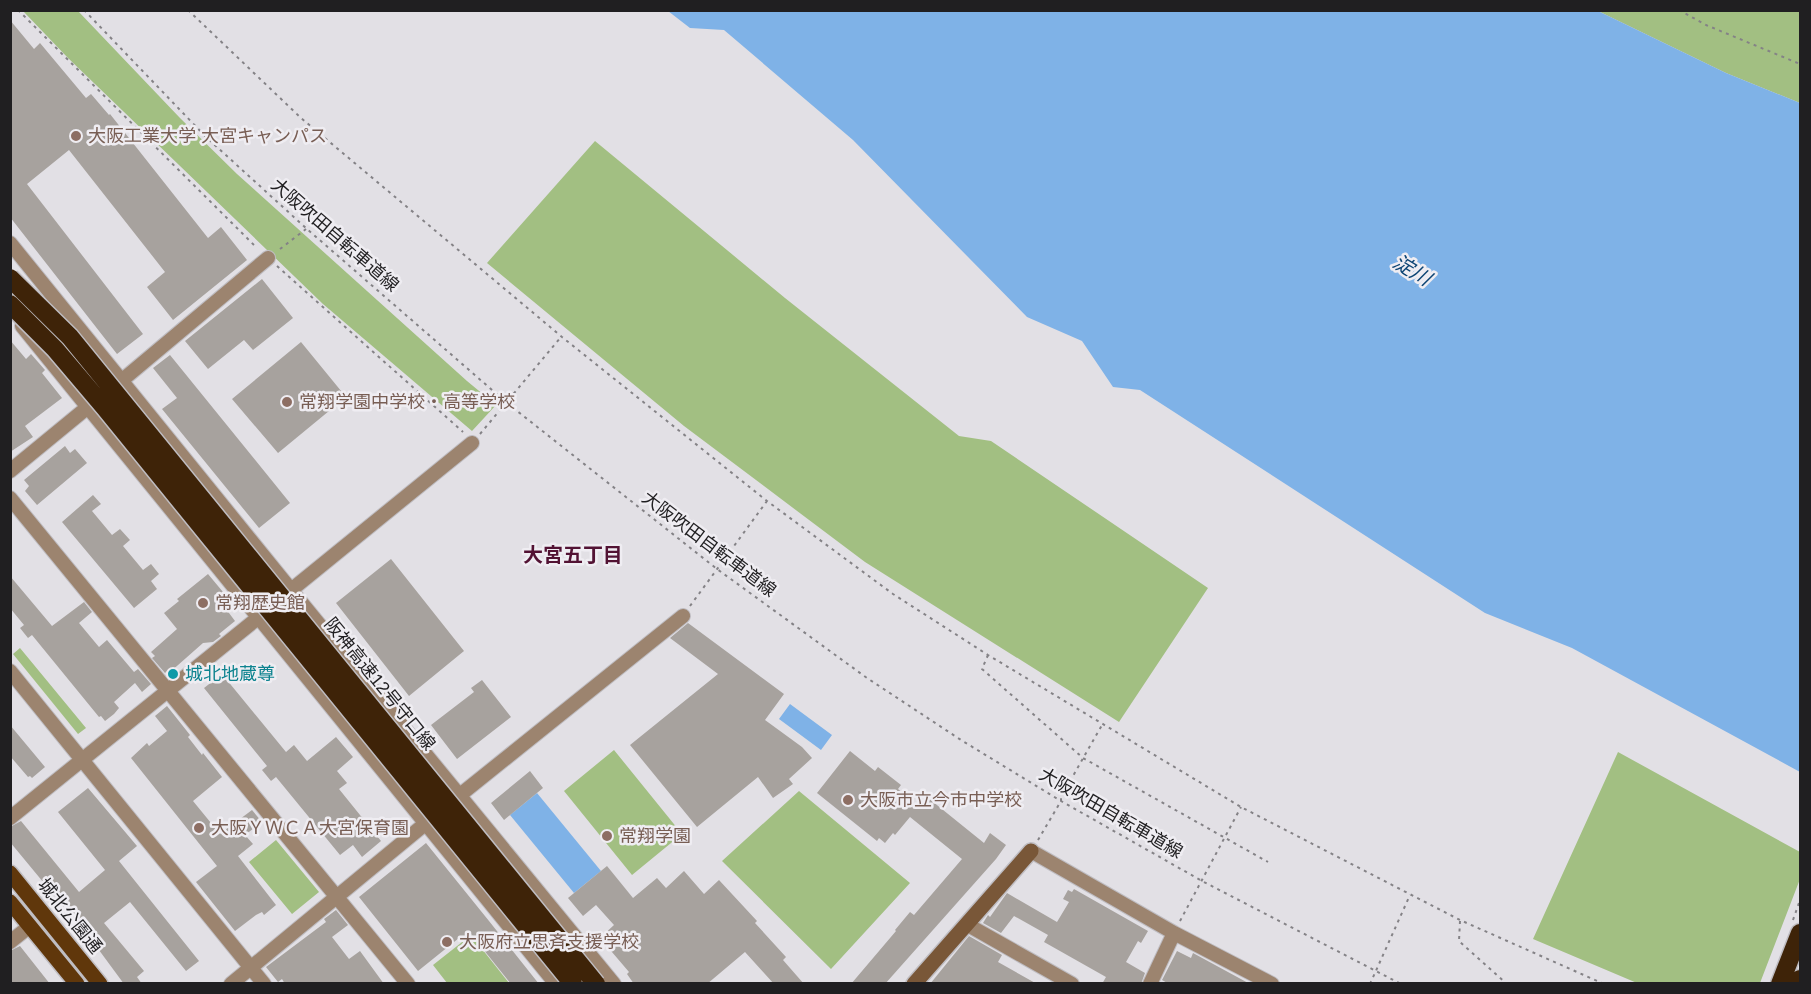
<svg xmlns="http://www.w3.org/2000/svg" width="1811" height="994" font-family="Helvetica,'Noto Sans JP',sans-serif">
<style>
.green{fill:#a2bf82}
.water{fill:#7fb2e7}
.building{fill:#a7a29e}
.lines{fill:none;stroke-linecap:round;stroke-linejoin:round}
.street-casing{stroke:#bfbdc2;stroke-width:16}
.secondary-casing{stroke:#bfbdc2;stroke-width:18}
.primary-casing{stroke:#bfbdc2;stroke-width:18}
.highway-casing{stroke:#bfbdc2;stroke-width:21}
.path{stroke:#848286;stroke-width:2;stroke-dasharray:3 4.5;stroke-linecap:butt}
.street{stroke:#9c846f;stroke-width:14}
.secondary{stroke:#795738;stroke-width:15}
.primary{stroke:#60370b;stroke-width:15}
.highway{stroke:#3e2308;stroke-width:18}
.highway-bridge-casing{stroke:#bfbdc2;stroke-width:21;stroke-linecap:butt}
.highway-bridge{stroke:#3e2308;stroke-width:18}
.education-dot{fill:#8d6e63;stroke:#efedf2;stroke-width:2}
.culture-dot{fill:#0f9aa8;stroke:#efedf2;stroke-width:2}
.labels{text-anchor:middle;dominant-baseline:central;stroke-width:5;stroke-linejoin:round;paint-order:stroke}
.education-label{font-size:18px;fill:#785e54;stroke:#efedf2;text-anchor:start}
.street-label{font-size:18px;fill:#201f21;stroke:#efedf2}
.culture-label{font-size:18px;fill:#0d838f;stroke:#efedf2;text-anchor:start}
.water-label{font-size:20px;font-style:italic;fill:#0c4474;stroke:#efedf2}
.neighbourhood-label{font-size:20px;font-weight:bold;fill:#521233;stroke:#efedf2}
</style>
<rect width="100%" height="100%" fill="#e2e0e5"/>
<path class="green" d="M23,11h55l102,107 57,56 230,207 29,24 -24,26 -149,-127 -255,-246z
M1598,11h202v92l-74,-30z
M595,141l190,157 174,138 32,5 217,147 -89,134 -254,-160 -181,-136 -197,-163z
M20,648l66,80 -8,6 -65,-80z
M614,750l68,84 -50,41 -68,-84z
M1618,752l182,100v27l-40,104h-123l-104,-44z
M799,791l111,92 -79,86 -109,-108z
M276,840l43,52 -27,22 -43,-52z
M471,935l38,48h-62l-14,-18z"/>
<path class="water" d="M668,11h930l128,62 74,30v669l-228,-124 -87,-35 -345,-223 -27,-3 -31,-46 -55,-24 -174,-177 -129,-110 -34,-2z
M790,704l42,31 -11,15 -42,-31z
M537,793l64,78 -27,22 -64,-78z"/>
<path class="building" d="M10,20l24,29 6,-6 46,55 5,-4 18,21 1,-1 98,124 13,-11 26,33 -74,60 -26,-33 18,-15 -96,-122 -42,34 116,150 -26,20 -107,-137z
M262,279l31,39 -40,32 -9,-10 -36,29 -23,-28z
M10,340l16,19 5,-5 14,16 -3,3 20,25 -37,28 8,11 -23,15z
M301,342l45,55 -68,56 -46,-54z
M170,355l120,148 -31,25 -97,-119 15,-11 -24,-30z
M65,446l5,7 5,-4 12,14 -50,42 -12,-14 4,-5 -5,-6z
M93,495l8,9 -9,7 20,24 8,-6 10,11 -7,6 20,24 8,-6 8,10 -8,7 6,8 -23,19 -72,-86z
M391,559l73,92 -55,45 -73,-93z
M208,574l15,18 -6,5 18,24 -16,13 2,2 -8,6 -10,1 -34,30 -2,-2 -2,2 -13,-15 3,-2 -4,-4 26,-23 -13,-16 15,-12 -2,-2z
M10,576l42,50 32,-24 8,10 -13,11 20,24 8,-7 27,32 4,-3 13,15 -9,8 -7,-9 -21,19 5,6 -5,6 -9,7 -4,-5 -2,1 -67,-82 -4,3 -8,-10 4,-3 -14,-17z
M688,623l96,71 -19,26 37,27 10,11 -23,21 4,5 -20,14 -15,-21 -61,50 -67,-82 88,-71 -48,-36z
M222,674l64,78 8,-7 13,16 29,-24 17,20 -16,14 10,12 -8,6 42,52 -19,16 -9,-12 -13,10 -64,-78 -5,4 -9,-11 5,-4 -63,-78z
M482,680l29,37 -54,42 -26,-34 43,-33 -3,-4z
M167,706l23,29 -2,2 14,18 1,-2 19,24 -29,24 27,33 32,-24 10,12 -17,13 8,9 -15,12 38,49 -12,10 -2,-3 -6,3 -21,16 -39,-49 21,-16 -86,-108 16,-15 2,3 18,-15 -12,-15z
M10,725l35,42 -13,11 -2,-2 -2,1 -18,-21z
M850,751l25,20 3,-4 23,18 -3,4 21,18 8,-10 57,46 6,-10 16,12 -10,14 -111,125h-34l45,-53 -1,-1 15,-18 4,3 48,-56 -52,-42 -15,18 -2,-2 -8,10 -6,-5 -2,3 -60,-48z
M530,771l13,17 -39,32 -13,-17z
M88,788l49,58 -18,15 80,100 -13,10 -56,-69 -26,21 40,48 -7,6 5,7h-18l-28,-38 -86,-104v-15l11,-6 58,71 26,-22 -47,-58z
M426,843l63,78 50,63h-28l-40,-50 -9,7 -3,-3 -41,33 -59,-74z
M607,866l26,32 24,-20 9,10 18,-17 20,23 15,-14 38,41 -2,2 31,34 -3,3 21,24h-30l-29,-32 -38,32h-73l-7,-10 2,-2 -29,-34 14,-13 -18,-20 -13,11 -15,-18z
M1074,889l74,42 -7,12 -3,-2 -12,21 19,11 -4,11h-39l4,-7 -62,-35 4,-7 -34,-19 -13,17 -18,-10 5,-8 2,2 17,-24 50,29 12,-20 -6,-3 5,-9 4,2z
M336,910l12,15 -16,12 17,22 11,-8 24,33h-99l-3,-5 -4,3 -12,-15 60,-45 -2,-3z
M969,936l33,19 -4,7 39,22h-107z
M20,946l30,38h-40v-33z
M1177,951l14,7 2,-5 57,31h-81l-7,-4z"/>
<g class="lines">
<g class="street-casing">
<path id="street" d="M10,243l281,347 323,394
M22,326l534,658
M114,387l154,-129
M10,471l84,-69
M10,498l398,486
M285,595l187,-152
M10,671l254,313
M455,799l228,-183
M10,818l254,-205
M1031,851l143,82 98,51
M968,925l104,59
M10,942l20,-16
M231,984l200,-165
M1150,984l24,-51"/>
</g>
<g class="secondary-casing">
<path id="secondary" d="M914,984l117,-133"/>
</g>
<g class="primary-casing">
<path id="primary" d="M10,873l90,111
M10,902l67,82"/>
</g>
<g class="highway-casing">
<path id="highway" d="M1780,984l20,-51
M1799,984l1,-5"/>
</g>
<path class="path" d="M18,10l239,238
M84,10l122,127 101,92 200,174 210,166 150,109 94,62 100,61 141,80 199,103
M188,10l113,108 261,219 205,164 126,93 95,61 253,152 219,113 144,64
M1679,10l27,15 94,39
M280,249l26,-20
M277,266l186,166
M480,434l81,-97
M690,606l77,-105
M988,655l-6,14 101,89 185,104
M1038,840l23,-39v-4l41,-72
M1793,920l7,-20
M1180,921l61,-114
M1460,921l-1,20 48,43
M1370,984l40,-89"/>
<use href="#street" class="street"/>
<use href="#secondary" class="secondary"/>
<use href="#primary" class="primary"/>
<use href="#highway" class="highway"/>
<g class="highway-bridge-casing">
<path id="highway-bridge" d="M10,278l60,59 526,647
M10,304l45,45 50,59 468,576"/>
</g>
<use href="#highway-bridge" class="highway-bridge"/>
</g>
<g class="education-dot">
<circle cx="76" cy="136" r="6"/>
<circle cx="287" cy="402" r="6"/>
<circle cx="203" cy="603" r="6"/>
<circle cx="848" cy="800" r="6"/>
<circle cx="199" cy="828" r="6"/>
<circle cx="607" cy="836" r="6"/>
<circle cx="447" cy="942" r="6"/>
</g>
<circle class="culture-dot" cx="173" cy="674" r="6"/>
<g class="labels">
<g class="education-label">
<text x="88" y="136">大阪工業大学 大宮キャンパス</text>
<text x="299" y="402">常翔学園中学校・高等学校</text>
<text x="215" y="603">常翔歴史館</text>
<text x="860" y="800">大阪市立今市中学校</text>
<text x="211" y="828">大阪ＹＷＣＡ大宮保育園</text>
<text x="619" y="836">常翔学園</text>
<text x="459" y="942">大阪府立思斉支援学校</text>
</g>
<g class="street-label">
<text transform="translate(335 235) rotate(41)">大阪吹田自転車道線</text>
<text transform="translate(709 544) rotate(37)">大阪吹田自転車道線</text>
<text transform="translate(380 684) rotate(51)">阪神高速12号守口線</text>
<text transform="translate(1111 813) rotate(30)">大阪吹田自転車道線</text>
<text transform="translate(70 916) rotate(51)">城北公園通</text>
</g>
<g class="culture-label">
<text x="185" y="674">城北地蔵尊</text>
</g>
<g class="water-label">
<text transform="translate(1412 270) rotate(31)">淀川</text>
</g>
<g class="neighbourhood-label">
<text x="573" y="555">大宮五丁目</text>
</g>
</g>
<rect width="1811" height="994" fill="none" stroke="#201f21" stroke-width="24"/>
</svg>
